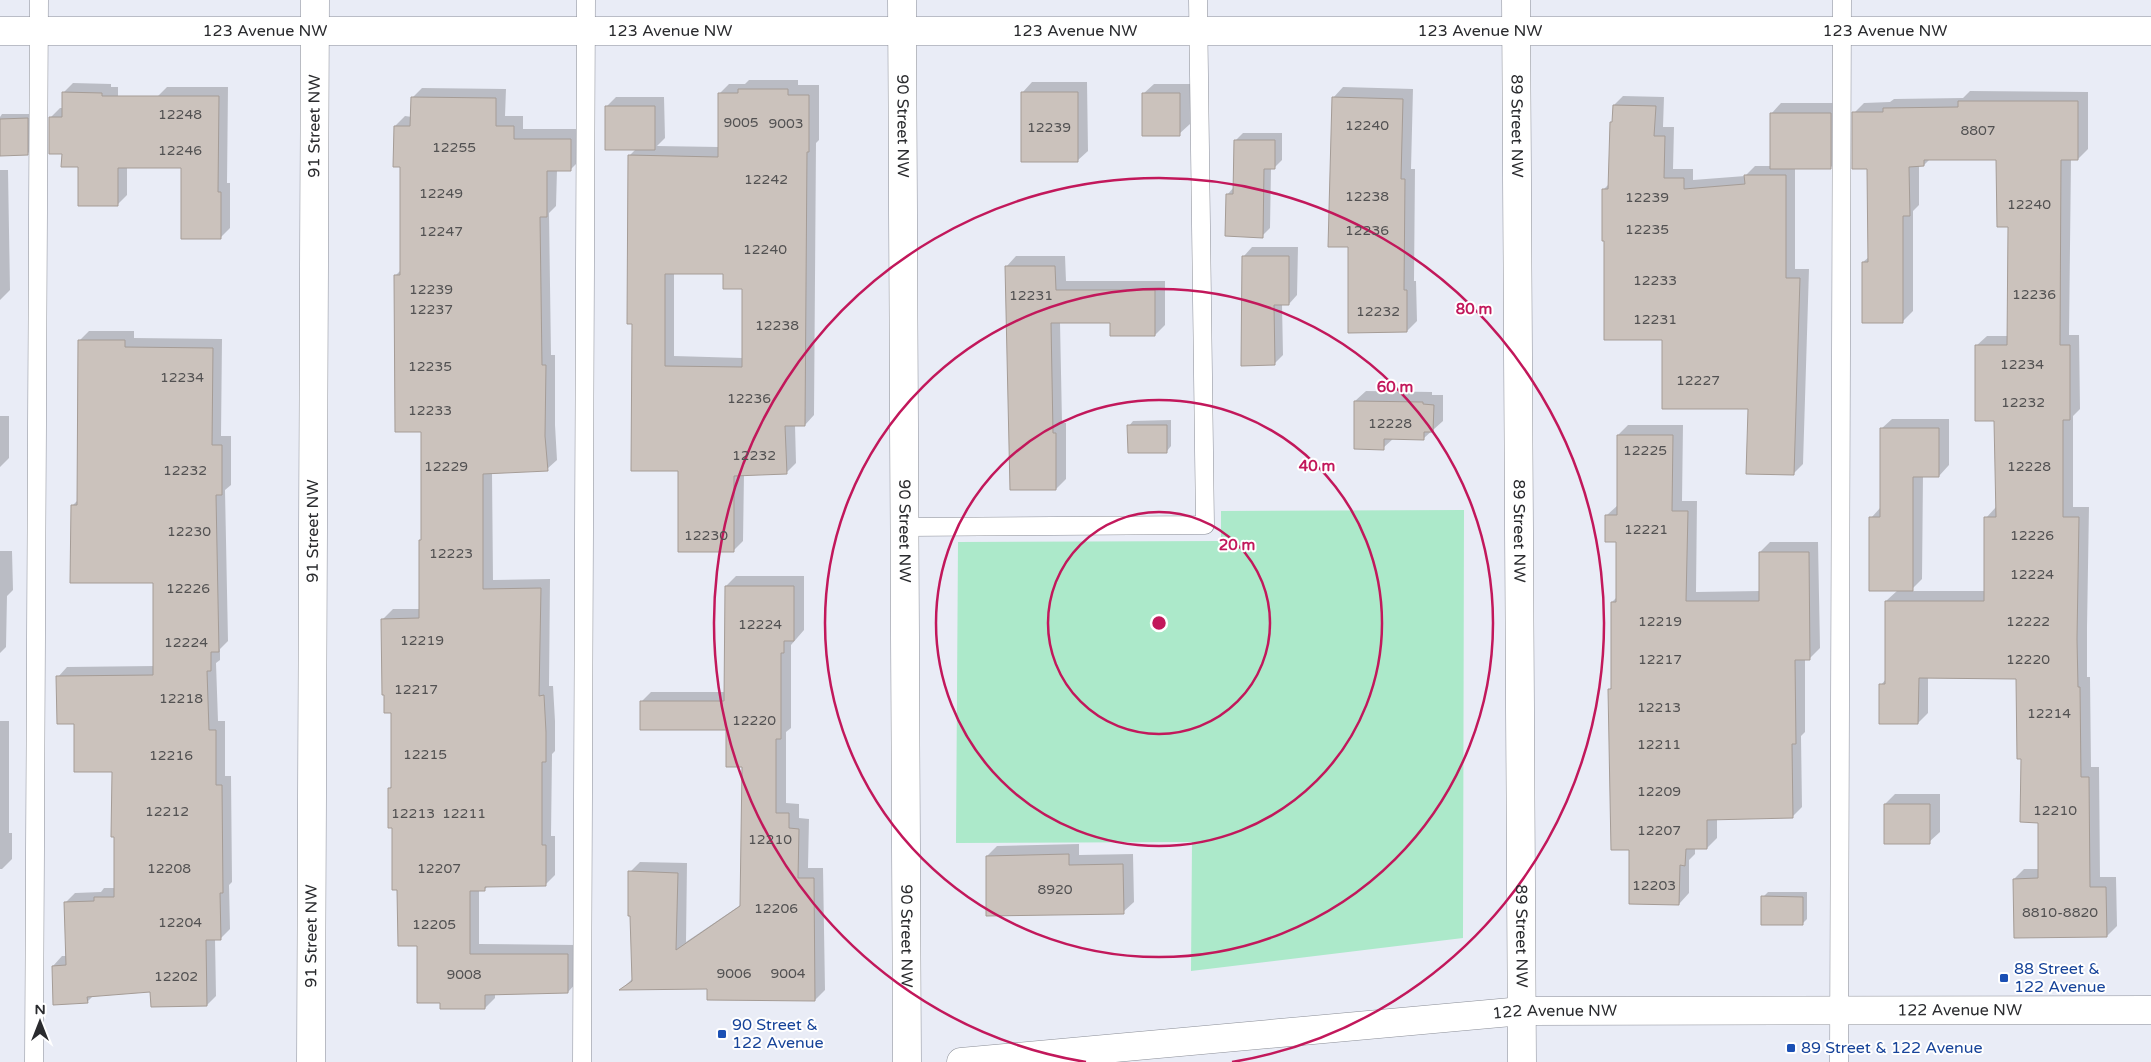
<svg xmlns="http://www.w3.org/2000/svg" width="2151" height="1062" font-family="'Varela Round',sans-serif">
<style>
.green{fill:#ace9ca}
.shadow{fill:#0003;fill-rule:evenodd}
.building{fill:#cbc2bc;stroke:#a59c96;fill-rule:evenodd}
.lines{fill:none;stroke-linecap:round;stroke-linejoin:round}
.lane-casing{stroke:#8b8e97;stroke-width:19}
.street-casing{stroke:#8b8e97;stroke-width:29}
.secondary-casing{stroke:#8b8e97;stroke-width:29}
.lane{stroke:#fff;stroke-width:18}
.street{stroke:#fff;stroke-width:28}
.secondary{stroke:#fff;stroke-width:28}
.ring{fill:none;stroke:#c2185b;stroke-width:2.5}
.transit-dot{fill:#1a4fb4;stroke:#fff;stroke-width:2}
.labels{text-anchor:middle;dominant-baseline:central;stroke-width:4;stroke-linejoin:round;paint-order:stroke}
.number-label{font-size:14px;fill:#525152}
.street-label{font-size:16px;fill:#2a2b2e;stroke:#fff}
.transit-label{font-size:16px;fill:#164399;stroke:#fff;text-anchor:start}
.centre{fill:#c2185b;stroke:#fff;stroke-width:2.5}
.ring-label{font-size:15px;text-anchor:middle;font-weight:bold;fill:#c2185b;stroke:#fff;stroke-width:4;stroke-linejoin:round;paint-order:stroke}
</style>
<rect width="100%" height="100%" fill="#e9ecf6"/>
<path class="green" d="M1464,510l-1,428 -272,33 1,-129 -236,1 2,-301 263,-1v-30z"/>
<path class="shadow" d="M749,80h49v5h21v55l-3,3 -2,272 -9,10h-10l1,38 -10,10 -42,1 -1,67 -10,10 -53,-81 -47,-147 -4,-167 7,-7 -30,-42 10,-10h48l1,41 -8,8 62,1v-53l10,-10h16zM674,272h51l18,16v70l-69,-2z
M1032,82h55l1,69 -11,10 -55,-68z
M73,83l38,1v3h7v32l39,-22 10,-10h61l-1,96h3v45l-10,10 -38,-72h-55v29l-10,10 -38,-39 -16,-13 -13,-35 10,-10h3v-15z
M1154,84h36v40l-11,10 -36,-40z
M1343,87l70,2 -2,80h4l-1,112h2l1,40 -10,10 -58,-85 -16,-148z
M422,88l84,1 -1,27h18v13h57v31l-10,10h-13l-1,36 -7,7 2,142h4v70l2,35 -10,9 -55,3 1,108 57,-1 -1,107h4l2,35v30l-3,3 -1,82h4v39l-10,10 -57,1 -3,3h-6v55l98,1v37l-9,10 -73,1v5l-10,10 -44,-6 -43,-113 -9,-101 3,-2v-74l-9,-93 10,-10h27v-68l2,-2v-108l-26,-156 5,-5 1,-104 -7,-40 10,-10 7,1v-19z
M1970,91l118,1v57l-10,10h-7l-2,176h10l1,74 -7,7v91h16l-2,121v49h3l1,90h8l1,110h16l1,49 -10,10 -93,-57 10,-10h15v-48l-17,-63 -4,-81h-90v36l-10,10 -37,-38 5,-6v-78l12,-11 -27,-72 10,-11v-78l11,-10h57v46l-10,11h-16l-1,103 -12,12h76v-73l10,-11v-87l-20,-74 11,-10h21l2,-110 -12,-68h-67l-7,7h-5v40l-6,6v100l-10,10 -40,-59 6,-5 -1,-89 -14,-55 10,-10 26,-1 4,-3 69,-1z
M1623,96l41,1 -1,30h11l-1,42h20v11l52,-4 10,-10h16v-52l10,-11h60v54l-11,11h-35v101h14l-6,195 -10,10 -44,-67 -86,-68 -57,-100 -3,-49 7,-7 4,-78z
M2,114h30v35l-5,5 -27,1v-38z
M1243,133h39v27l-8,8h-3l-1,60 -8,8 -35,-41 7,-8 1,-46z
M0,170h8l2,120 -10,10z
M1252,247h46l-1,48 -8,9h-7l1,51 -9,9 -30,-108z
M1016,256h49l1,25h99v44l-10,10 -44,-14 -51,1 2,101h4v56l-10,10 -50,-222z
M89,331h45v7l88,1 -1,97h10v49l-6,5 3,151 -8,8v11l-4,3 2,58h7v55h6l1,106 -3,3 1,44 -10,10h-5l1,57 -9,9 -55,-14 -58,4 -7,7 -34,-36 9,-10h5l-2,-53 10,-10 26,-1 3,-4h11l-2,-117 -37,-48 -18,-46 9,-10 87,-1v-84l-81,-77 5,-5 2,-160z
M1366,391l66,1v3h11v26l-19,17h-30l-11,10 -28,-47z
M0,416h9v42l-9,9z
M1171,420v26l-4,5 -38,-25 4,-5z
M1628,425h55l-1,76h15l-1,91 64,-1v-39l10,-10h48l2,106 -10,10h-5v74l-4,4 1,71 -10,10 -75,2v19l-10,10h-12v6l-6,6v33l-10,11 -49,-56 -20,-159 2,-2v-85l5,-5v-56l-10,-26 11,-10v-70z
M0,551h12l1,39 -6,6 -1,51 -6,6z
M736,576h68v54l-13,15v83l-5,4v71l13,1v14l10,1 -1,49h15l2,122 -10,10 -107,-13 -86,2 11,-11 -3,-106 10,-10 47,1 -1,79 56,-38 2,-139 -17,-37 -86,-26 10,-10h75v-106z
M0,721h9v112h3v26l-10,10h-2z
M1895,794h45v38l-11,10 -44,-38z
M1079,844v11l54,-1 1,48 -11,10 -136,-56 10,-10z
M1768,892h39v27l-5,5 -39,-27z"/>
<path class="building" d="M738,89h50v6h21v57h-2l-2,274h-20l2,48 -53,2v76h-56v-81h-47l1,-147h-5l1,-169 90,2v-64h20zM665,274h58v15h19v78l-77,-1z
M62,92l40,1v3h117l-1,96h3v47h-40v-71h-63v38h-40v-39h-17l1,-13h-13v-37h13z
M1021,92h57v70h-57z
M1142,93h38v43h-38z
M411,97l85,1v28h18v13h57v32h-24v46h-7l2,148h4l-1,71 3,35 -65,3v115l58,-1 -2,108 5,-1 2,37v30h-4v83h4v41l-61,1v4h-15v63h98v39l-83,2v14h-45v-6h-23v-57h-19l-1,-56h-5v-62h-4v-40h3v-75h-7v-18h-2l-1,-76 38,-1v-78h2v-108h-26l-1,-157h6v-108h-7l1,-41h16z
M1332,97l71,2 -2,80h4l-1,111h3v42l-59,1v-86h-20z
M1958,101h120v59h-17l-1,185h10v75h-7v97h16l-2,122 1,48h2l1,90h8l1,110h16l1,50 -93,1 -1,-59 25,-1v-55l-18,-1 1,-63h-4l-1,-80 -97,-1 -1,46h-39v-40h6v-83h99v-84h12l-2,-96h-19v-76h32l1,-118h-11l-1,-67h-72v6l-15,1 1,49h-7v107h-41v-61h6l-1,-93h-15v-57h31v-4l75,-1z
M1613,105l43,1 -2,30h11l-1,42h20v11l61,-5 -1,-9h42v103h14l-6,197 -48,-1 2,-65h-86v-69h-58v-99h-2v-52h6l2,-67h2z
M605,106h50v44h-50z
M1770,113h61v56h-61z
M28,118v37l-28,1v-37z
M1234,140h41v29h-11l-1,69 -38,-2 1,-42h7z
M1242,256h47v49h-15l1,60 -34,1z
M1005,266h50l1,24h99v46h-45v-13h-59l2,110h3v57h-46z
M78,340h47v7l88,1 -1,97h10v50h-6l3,157h-8v19h-4l2,59h7v55h6l1,108h-3l1,47h-15l1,66 -56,1 -1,-15 -63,5 1,6 -35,2 -1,-39 14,-1 -2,-63 30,-1v-4h20v-60h-3l1,-65h-38v-48h-17l-1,-48 97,-1v-92h-83l1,-78h6z
M1354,401l69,1v2l11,1 -1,27h-9v8l-40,-1v11l-30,-1z
M1127,425h40v28h-39z
M1880,428h59v49h-26v114h-44v-74h11z
M1617,435h56l-1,76h16l-2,90h73v-49h50l1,108h-15l1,84h-4l1,74 -86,2v29h-21l-1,17 -5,-1 -1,40 -50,-1v-54h-18l-3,-161h3v-87h5v-60h-11v-27h12z
M725,586h69v55h-10v12h-3v86h-5v74h13v15l10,1 -1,49h16l1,123 -108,-1v-11l-88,1 13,-9 -2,-65h-2v-45l50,2 -2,77 64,-44 2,-139h-16v-37h-86v-29h84z
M1884,804h46v40h-46z
M1069,854v11l54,-1 1,50 -138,2v-60z
M1761,896l42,1v28h-42z"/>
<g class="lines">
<g class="lane-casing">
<path id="lane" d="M905,527l300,-2 -7,-525
M34,1062l5,-1062
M582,1062l4,-1062
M1839,1062l3,-1062"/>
</g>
<g class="street-casing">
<g id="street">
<path id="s1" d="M902,0l5,1062"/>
<path id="s2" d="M1516,0l6,1062"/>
<path id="s3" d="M0,31h2151"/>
<path id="s4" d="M311,1062l4,-1062"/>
</g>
</g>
<g class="secondary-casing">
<g id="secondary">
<path id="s5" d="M961,1062l561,-51 629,-1"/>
</g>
</g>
<use href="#lane" class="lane"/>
<use href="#street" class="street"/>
<use href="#secondary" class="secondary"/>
</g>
<g class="ring">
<circle cx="1159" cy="623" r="111"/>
<circle cx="1159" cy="623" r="223"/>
<circle cx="1159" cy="623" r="334"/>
<path d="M1086 1062A445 445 0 1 1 1232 1062"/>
</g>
<g class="transit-dot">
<rect x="1999" y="973" width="10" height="10" rx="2.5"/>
<rect x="717" y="1029" width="10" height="10" rx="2.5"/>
<rect x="1786" y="1043" width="10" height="10" rx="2.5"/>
</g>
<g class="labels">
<g class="number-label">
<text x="180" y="114">12248</text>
<text x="741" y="122">9005</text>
<text x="786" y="123">9003</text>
<text x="1367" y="125">12240</text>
<text x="1049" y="127">12239</text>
<text x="1978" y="130">8807</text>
<text x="454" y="147">12255</text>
<text x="180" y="150">12246</text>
<text x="766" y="179">12242</text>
<text x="441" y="193">12249</text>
<text x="1367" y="196">12238</text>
<text x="1647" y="197">12239</text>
<text x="2029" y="204">12240</text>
<text x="1647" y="229">12235</text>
<text x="1367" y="230">12236</text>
<text x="441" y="231">12247</text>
<text x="765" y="249">12240</text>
<text x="1655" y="280">12233</text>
<text x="431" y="289">12239</text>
<text x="2034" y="294">12236</text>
<text x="1031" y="295">12231</text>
<text x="431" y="309">12237</text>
<text x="1378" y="311">12232</text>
<text x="1655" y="319">12231</text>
<text x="777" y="325">12238</text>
<text x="2022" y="364">12234</text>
<text x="430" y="366">12235</text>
<text x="182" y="377">12234</text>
<text x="1698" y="380">12227</text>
<text x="749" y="398">12236</text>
<text x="2023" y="402">12232</text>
<text x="430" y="410">12233</text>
<text x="1390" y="423">12228</text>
<text x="1645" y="450">12225</text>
<text x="754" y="455">12232</text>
<text x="446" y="466">12229</text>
<text x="2029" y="466">12228</text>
<text x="185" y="470">12232</text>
<text x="1646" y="529">12221</text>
<text x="189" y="531">12230</text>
<text x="706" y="535">12230</text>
<text x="2032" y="535">12226</text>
<text x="451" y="553">12223</text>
<text x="2032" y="574">12224</text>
<text x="188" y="588">12226</text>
<text x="1660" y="621">12219</text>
<text x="2028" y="621">12222</text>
<text x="760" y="624">12224</text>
<text x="422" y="640">12219</text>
<text x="186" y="642">12224</text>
<text x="1660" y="659">12217</text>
<text x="2028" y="659">12220</text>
<text x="416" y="689">12217</text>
<text x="181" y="698">12218</text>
<text x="1659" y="707">12213</text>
<text x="2049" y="713">12214</text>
<text x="754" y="720">12220</text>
<text x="1659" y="744">12211</text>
<text x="425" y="754">12215</text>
<text x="171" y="755">12216</text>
<text x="1659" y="791">12209</text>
<text x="2055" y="810">12210</text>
<text x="167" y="811">12212</text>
<text x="413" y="813">12213</text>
<text x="464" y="813">12211</text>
<text x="1659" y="830">12207</text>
<text x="770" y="839">12210</text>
<text x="169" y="868">12208</text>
<text x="439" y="868">12207</text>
<text x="1654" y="885">12203</text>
<text x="1055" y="889">8920</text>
<text x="776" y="908">12206</text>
<text x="2060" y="912">8810-8820</text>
<text x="180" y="922">12204</text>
<text x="434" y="924">12205</text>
<text x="734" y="973">9006</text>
<text x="788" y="973">9004</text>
<text x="464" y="974">9008</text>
<text x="176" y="976">12202</text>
</g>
<g class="street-label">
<text stroke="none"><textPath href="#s3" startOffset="265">123 Avenue NW</textPath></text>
<text stroke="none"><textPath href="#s3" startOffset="670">123 Avenue NW</textPath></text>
<text stroke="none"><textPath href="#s3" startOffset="1075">123 Avenue NW</textPath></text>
<text stroke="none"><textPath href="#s3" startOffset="1480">123 Avenue NW</textPath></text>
<text stroke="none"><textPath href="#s3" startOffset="1885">123 Avenue NW</textPath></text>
<text stroke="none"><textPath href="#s4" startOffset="936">91 Street NW</textPath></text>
<text stroke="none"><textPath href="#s1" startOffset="126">90 Street NW</textPath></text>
<text stroke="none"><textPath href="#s2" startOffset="126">89 Street NW</textPath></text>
<text stroke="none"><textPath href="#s4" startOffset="531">91 Street NW</textPath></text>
<text stroke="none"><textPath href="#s1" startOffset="531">90 Street NW</textPath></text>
<text stroke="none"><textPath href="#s2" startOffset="531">89 Street NW</textPath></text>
<text stroke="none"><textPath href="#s4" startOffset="126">91 Street NW</textPath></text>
<text stroke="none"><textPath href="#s1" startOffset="936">90 Street NW</textPath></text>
<text stroke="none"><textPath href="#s2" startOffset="936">89 Street NW</textPath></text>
<text stroke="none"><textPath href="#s5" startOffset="1001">122 Avenue NW</textPath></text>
<text stroke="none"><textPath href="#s5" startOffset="596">122 Avenue NW</textPath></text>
</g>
<g class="transit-label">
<text x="2014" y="969">88 Street &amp;<tspan x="2014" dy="18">122 Avenue</tspan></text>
<text x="732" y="1025">90 Street &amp;<tspan x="732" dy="18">122 Avenue</tspan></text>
<text x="1801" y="1048">89 Street &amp; 122 Avenue</text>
</g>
</g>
<circle cx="1159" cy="623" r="8" class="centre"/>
<g class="ring-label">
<text x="1474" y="314">80 m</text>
<text x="1395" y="392">60 m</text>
<text x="1317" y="471">40 m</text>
<text x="1237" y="550">20 m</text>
</g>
<g transform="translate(40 1022)" stroke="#ffffff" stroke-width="4" paint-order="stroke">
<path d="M0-4L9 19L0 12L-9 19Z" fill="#2a2b2e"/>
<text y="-8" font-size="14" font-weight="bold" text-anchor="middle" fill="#2a2b2e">N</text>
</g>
</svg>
